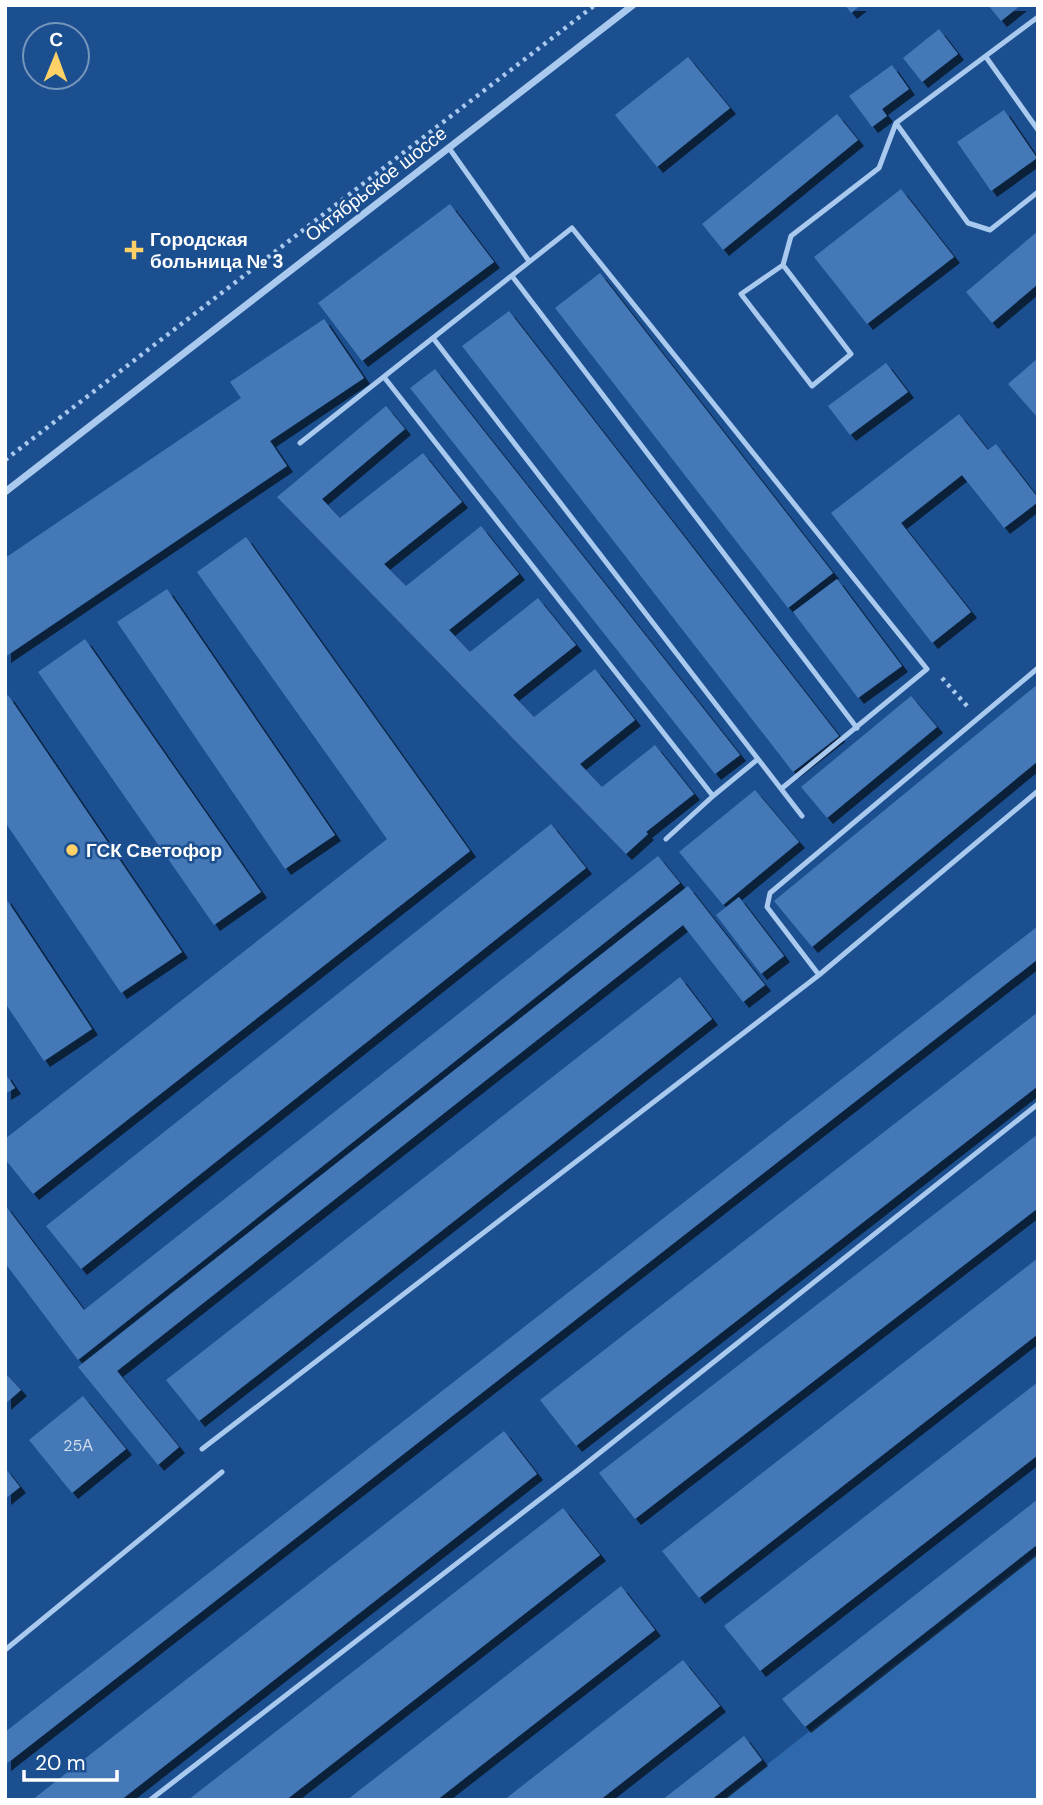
<svg xmlns="http://www.w3.org/2000/svg" width="1043" height="1805" font-family="'DM Sans',sans-serif">
<style>
.green{fill:#2e69ad}
.building{fill:#4478b7;filter:url(#shadow)}
.lines{fill:none;stroke-linecap:round;stroke-linejoin:round}
.path{stroke:#a9c9ee;stroke-width:4.5;stroke-dasharray:3.5 5;stroke-linecap:butt}
.lane{stroke:#a9c9ee;stroke-width:5}
.street{stroke:#a9c9ee;stroke-width:7}
.poi-dot{fill:#ffd166;stroke:#1b4f8f;stroke-width:2.5}
.labels{text-anchor:middle;dominant-baseline:central;stroke-width:5;stroke-linejoin:round;paint-order:stroke}
.number-label{font-size:16px;fill:#d0dded}
.street-label{font-size:19px;fill:#fff;stroke:#1b4f8f}
.poi-label{font-size:19px;font-weight:bold;fill:#fff;stroke:#1b4f8f;text-anchor:start}
</style>
<defs>
<filter id="shadow"><feDropShadow dx="6" dy="6" stdDeviation="0" flood-color="#0009"/></filter>
</defs>
<rect width="100%" height="100%" fill="#1b4f8f"/>
<path class="green" d="M1038,1552v248h-316z"/>
<path class="building" d="M845,5h16l-10,8z
M988,5h33l-20,16z
M939,29l19,25 -36,28 -19,-24z
M688,57l42,51 -73,59 -42,-52z
M892,65l17,24 -27,20 5,7 -15,11 -23,-31z
M1004,110l33,48 -46,33 -34,-49z
M837,114l21,26 -135,110 -21,-26z
M901,189l53,68 -87,67 -53,-67z
M450,204l44,58 -132,99 -44,-58z
M1038,231v53l-46,39 -26,-31z
M600,273l233,300 -45,35 -233,-300z
M509,311l330,425 -46,36 -331,-426z
M324,319l40,59 -94,63 17,25 -282,191v-99l236,-160 -11,-16z
M1038,358v60l-30,-34z
M886,363l22,29 -58,43 -22,-29z
M435,369l305,386 -25,19 -305,-386z
M386,406l19,23 -83,70 18,19 83,-65 39,49 -78,62 22,22 75,-60 38,48 -70,56 21,22 68,-54 38,47 -63,50 21,22 61,-48 40,51 -55,44 22,23 53,-42 39,49 -48,38 2,2 -22,20 -349,-357z
M959,414l29,36 8,-6 42,54v4l-34,26 -42,-53 -61,48 70,89 -39,31 -101,-130z
M246,537l224,314 -437,343 -28,-35v-20l382,-300 -190,-267z
M837,579l65,87 -44,32 -65,-86z
M167,589l168,246 -50,34 -168,-247z
M85,639l176,253 -47,33 -176,-253z
M1038,684v77l-226,186 -38,-46z
M8,695l174,257 -61,41 -116,-171v-125z
M911,696l26,31 -110,91 -26,-31z
M755,790l44,52 -76,63 -44,-53z
M551,824l35,44 -505,401 -35,-43z
M658,856l22,27 -602,477 -73,-97v-58l79,105z
M688,886l77,99 -22,17 -60,-77 -566,446 62,76 -21,18 -80,-98z
M5,897l87,132 -48,32 -39,-58z
M739,897l45,59 -23,18 -45,-59z
M1038,926v33l-1033,806v-33z
M680,977l32,42 -513,402 -33,-41z
M1038,1012v74l-462,360 -36,-46z
M5,1073l10,15 -10,6z
M1038,1134v74l-403,311 -36,-46z
M1038,1258v76l-339,264 -37,-47z
M5,1373l16,17 -16,14z
M1038,1382v73l-278,216 -36,-45z
M83,1396l43,53 -54,44 -43,-53z
M504,1431l33,43 -416,326h-89z
M5,1468l15,19 -15,12z
M1038,1499v45l-233,183 -23,-28z
M563,1508l37,47 -314,245h-98z
M621,1586l34,44 -218,170h-90z
M683,1660l37,46 -120,94h-96z
M744,1736l18,24 -51,40h-49z"/>
<g class="lines">
<path class="path" d="M5,460l590,-455
M942,678l25,28"/>
<path class="lane" d="M986,57l52,73
M896,123l72,100 22,7 48,-38
M449,148l80,113
M783,265l68,89 -39,32 -71,-92 42,-29 8,-29 88,-68 17,-45 142,-106
M512,276l345,452
M433,338l369,478
M384,377l329,419
M300,443l272,-215 355,441 -146,120
M666,839l47,-43 45,-37
M819,975l-52,-68 3,-14 268,-225
M202,1449l617,-474 219,-184
M5,1650l217,-178
M150,1800l428,-330 460,-366"/>
<path class="street" d="M5,492l628,-487"/>
</g>
<g class="poi-dot">
<path d="M130.5 239.5h7v7h7v7h-7v7h-7v-7h-7v-7h7z"/>
<circle cx="72" cy="850" r="7"/>
</g>
<g class="labels">
<g class="number-label">
<text x="78" y="1445">25А</text>
</g>
<g class="street-label">
<text transform="translate(376 184) rotate(-38)">Октябрьское шоссе</text>
</g>
<g class="poi-label">
<text x="150" y="239">Городская<tspan x="150" dy="22">больница № 3</tspan></text>
<text x="86" y="850">ГСК Светофор</text>
</g>
</g>
<rect width="1043" height="1805" fill="none" stroke="#ffffff" stroke-width="14"/>
<g transform="translate(56 56) rotate(1)"><circle r="33" fill="#1b4f8f" stroke="#7695bc" stroke-width="2"/>
<path d="M0-5L12 26L0 18L-12 26Z" fill="#ffd166"/>
<text y="-10" font-size="19" font-weight="bold" text-anchor="middle" fill="#ffffff">С</text>
</g>
<path d="M24 1770v10h93v-10" fill="none" stroke="#ffffff" stroke-width="3.5"/>
<text x="35" y="1770" font-size="21" fill="#ffffff" stroke="#1b4f8f" stroke-width="5" paint-order="stroke">20 m</text>
</svg>
